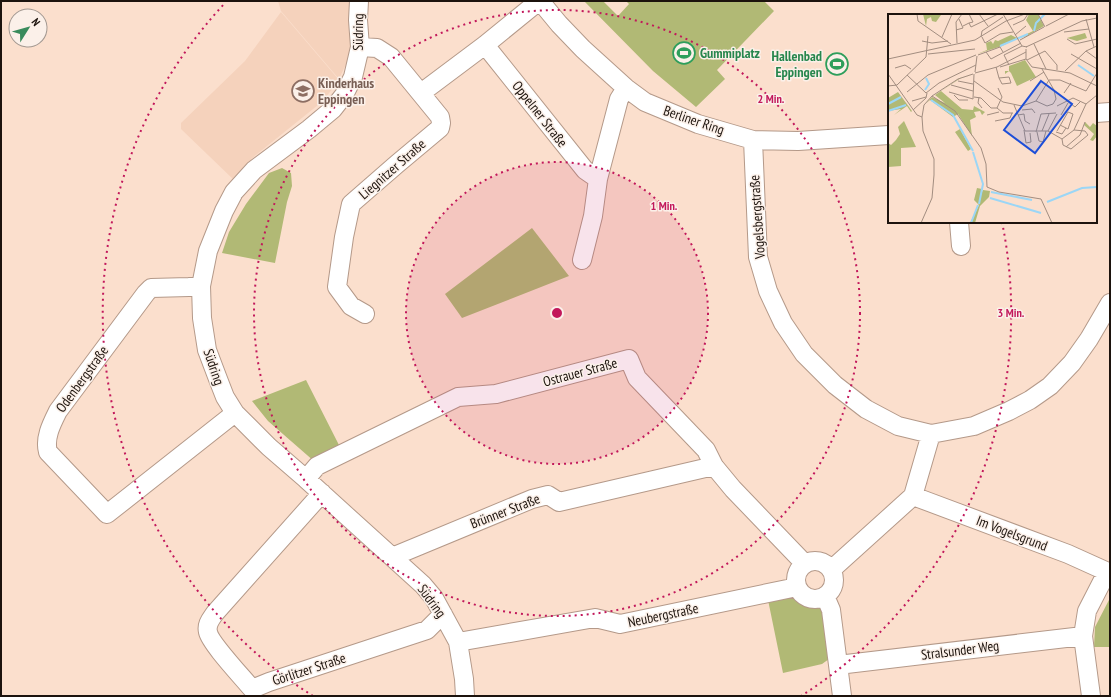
<svg xmlns="http://www.w3.org/2000/svg" width="1111" height="697" font-family="'PT Sans Narrow',sans-serif">
<style>
.built{fill:#f5d2bc}
.green{fill:#b1b975}
.lines{fill:none;stroke-linecap:round;stroke-linejoin:round}
.minor-casing{stroke:#b49989;stroke-width:20}
.minor{stroke:#fff;stroke-width:18}
.ring{fill:none;stroke:#c2185b;stroke-width:2;stroke-dasharray:2 4}
.labels{text-anchor:middle;dominant-baseline:central;stroke-width:3;stroke-linejoin:round;paint-order:stroke}
.street-label{font-size:14px;fill:#1c130d;stroke:#fbf0e9}
.leisure-label{font-size:14px;font-weight:bold;fill:#27864d;stroke:#fbf0e9;text-anchor:start}
.education-label{font-size:14px;font-weight:bold;fill:#785e54;stroke:#fbf0e9;text-anchor:start}
.inset-river{fill:none;stroke:#9bd6f6;stroke-width:2}
.inset-road{fill:none;stroke:#a28d80;stroke-width:1}
.view{fill:#1d4ed8;fill-opacity:0.15;stroke:#1d4ed8;stroke-width:2}
.inset-edge{fill:none;stroke:#1c130d;stroke-width:2}
.centre{fill:#c2185b;stroke:#fbf0e9;stroke-width:2}
.ring-label{font-size:12px;text-anchor:middle;font-weight:bold;fill:#c2185b;stroke:#fbf0e9;stroke-width:3;stroke-linejoin:round;paint-order:stroke}
</style>
<rect width="100%" height="100%" fill="#fbdfcd"/>
<path class="built" d="M278,1h75l-2,58 -4,3 -8,17 -58,-68z
M281,12l58,68 -16,21 -72,58 1,2 -17,20 -54,-52v-6l64,-62z"/>
<path class="green" d="M584,1h19l15,15 11,-12 -2,-2 2,-1h135l10,10 -57,59 8,9 -29,28 -43,-36z
M282,168l9,5 1,13 -5,16 -12,61 -53,-10 7,-21 17,-28 23,-31z
M532,228l37,48 -107,42 -17,-24z
M306,380l35,69 -26,13 -47,-41 -16,-20z
M796,595c10,5 20,8 28,16l5,48 -7,5 -39,9 -15,-73z
M1110,598v49h-16l1,-20z"/>
<g class="lines">
<g class="minor-casing">
<path id="minor" d="M359,1l-1,19 2,27 -7,30 -9,18 -11,14 -24,20 -55,41 -20,22 -10,19 -16,40 -7,35 1,32 5,32 11,29 7,18 10,16 34,34 37,32 117,106 11,13 24,44 6,37 1,17
M540,1l19,23 24,25 43,39 19,14 53,22 55,16 45,1 91,-6
M485,45l100,125 13,9 -5,37 -11,44
M360,47l17,1 14,9 49,60 1,6 -1,5 -43,36 -46,40 -7,33 -7,50 14,19 14,8
M421,93l64,-48 54,-44
M1096,113l14,-1
M753,140l5,117 10,34 15,32 21,31 31,31 31,24 32,17 33,8 43,-8 35,-15 21,-11 20,-14 22,-23 17,-24 21,-36
M598,179l21,-80 7,-11
M959,222l2,24
M201,286l-12,1 -38,1 -5,5 -88,118c-6,12 -14,27 -10,41l59,62 128,-101
M306,479l11,-13 141,-69 38,-3 133,-35 8,19 69,72 8,16 19,23 72,75
M322,493l-107,120c-4,6 -9,11 -7,19 2,11 36,47 44,57l17,-7 158,-52 16,-16
M913,496l155,58 42,19
M392,557l140,-58 16,-4 11,7 155,-36
M796 580a19 19 0 1 1 38 0a19 19 0 1 1-38 0Z
M831,570l82,-74 18,-62
M825,596l6,14 11,86
M458,642l137,-24 25,6 177,-37
M838,665l245,-29
M1091,696l-8,-60 4,-25 20,-39"/>
</g>
<use href="#minor" class="minor"/>
</g>
<circle cx="557" cy="313" r="151" fill="#c2185b" fill-opacity=".12"/>
<g class="ring">
<circle cx="557" cy="313" r="151"/>
<circle cx="557" cy="313" r="303"/>
<path d="M313 696A454 454 0 0 1 225 3M1002 222A454 454 0 0 1 801 696"/>
</g>
<defs>
<g id="stadium-ring" transform="scale(1.15)"><circle r="9.5" fill="#fbf0e9" stroke="#2e9e5b" stroke-width="1.5"/><path d="M0-5a6.5 5 0 1 0 0 10a6.5 5 0 1 0 0-10ZM-3.5-1.8h7v3.6h-7Z" fill="#2e9e5b"/></g>
<g id="school-ring" transform="scale(1.15)"><circle r="9.5" fill="#fbf0e9" stroke="#8d6e63" stroke-width="1.5"/><path d="M0-5L7-2L0 1L-7-2ZM-4 1L0 2.5L4 1V4Q0 6-4 4Z" fill="#8d6e63"/></g>
</defs>
<g fill-rule="evenodd">
<use href="#stadium-ring" x="684" y="53"/>
<use href="#stadium-ring" x="837" y="64"/>
<use href="#school-ring" x="303" y="91"/>
</g>
<g class="labels">
<g class="street-label">
<text transform="translate(358 32) rotate(-89)">Südring</text>
<text transform="translate(540 114) rotate(52)">Oppelner Straße</text>
<text transform="translate(694 120) rotate(19)">Berliner Ring</text>
<text transform="translate(392 169) rotate(-41)">Liegnitzer Straße</text>
<text transform="translate(757 217) rotate(-94)">Vogelsbergstraße</text>
<text transform="translate(214 367) rotate(71)">Südring</text>
<text transform="translate(580 372) rotate(-15)">Ostrauer Straße</text>
<text transform="translate(82 379) rotate(-54)">Odenbergstraße</text>
<text transform="translate(505 511) rotate(-21)">Brünner Straße</text>
<text transform="translate(1012 533) rotate(21)">Im Vogelsgrund</text>
<text transform="translate(432 601) rotate(54)">Südring</text>
<text transform="translate(663 615) rotate(-12)">Neubergstraße</text>
<text transform="translate(960 650) rotate(-7)">Stralsunder Weg</text>
<text transform="translate(309 669) rotate(-18)">Görlitzer Straße</text>
</g>
<g class="leisure-label">
<text x="700" y="53">Gummiplatz</text>
<text x="822" y="56" text-anchor="end">Hallenbad<tspan x="822" dy="16">Eppingen</tspan></text>
</g>
<g class="education-label">
<text x="318" y="83">Kinderhaus<tspan x="318" dy="16">Eppingen</tspan></text>
</g>
</g>
<g transform="translate(888 14)">
<rect width="209" height="209" fill="#fbdfcd"/>
<path d="M35,0h17l1,1 -5,7 -4,-1 -1,-4 -4,2 -1,7zM141,0h9l6,12 -17,10 -8,2 14,-7 -7,-11zM197,19l2,5 -10,3 -10,-3zM123,21l6,3 -15,8 -25,8 10,-4 -1,-7 5,-2 2,3 2,-4 3,1zM137,46l11,17 -19,9 -6,-13 -2,-2 -4,3v-3h4v-5zM84,61l-11,3 -20,13 21,18 11,1 1,-4 11,6 -3,3 -2,-4 -6,1 2,5 -6,3 2,16 -14,-22 -5,3 -23,-17 -5,4 7,-7 13,6 -10,-8 25,-17zM10,78l14,19 -1,1 -4,-6 -13,9 7,-6 -13,2v-13zM16,107l12,26 -15,1v18l-13,1v-24l3,2 5,-5 4,-6 -2,-7zM197,108l5,5 3,-4 4,3v10l-4,5 -3,-1 4,-6 -10,-9zM72,115l11,20 -3,2 -13,-19zM89,174l5,1 -1,5 2,-4 7,1 -1,6 -9,9 -5,17h-5l9,-18 -5,-5z" fill="#b1b975"/>
<path class="inset-river" d="M146,17l2,-8 9,-9M112,32l28,-12M190,51l16,11M37,76l4,-6 -3,-6M43,86l22,15 20,36M0,90l13,-7M0,97l18,-6M85,138l10,32 -4,20M103,178l41,8M102,184l51,15M159,188l35,-14 15,-1M83,209l7,-18"/>
<path class="inset-road" d="M29,0l1,7 33,23M81,0l4,8 -4,1M91,0l9,12M115,0l19,32 5,1M150,0l7,13M198,5l8,28M125,11l11,-5 4,-6M75,12l6,-3 2,4 27,-13M158,12l23,-12M68,16l7,-2 -4,-9M176,18l25,-3M127,21l11,-9M54,23l10,-23M93,23l1,-6 21,-14M94,23l3,6 15,-9 13,-2M179,25l8,5 22,-5M132,26l24,-13M34,27l10,2 16,-2M69,29l-1,-21 6,-8M146,30l12,25M138,33l56,-26 15,-3M138,35v10l6,8 38,6 27,13M198,37l11,8M98,38l5,7 30,-16M40,40l47,-5M183,40l26,15M90,41l22,-8 3,5M0,45l87,-19 31,-19 19,-7M139,46l18,-9 12,14v5M121,51l-5,-10 18,-9M108,53l3,11 10,-1 2,6 -9,1 -3,-6M112,53l26,-8M7,54l10,-3 6,4M177,57l21,-20 11,-5M87,58l2,-16M87,59l22,-6 29,-15M0,60l29,41 5,2 2,-12 8,-9 23,15 26,37 5,16 1,23 12,5 42,7 11,24M19,61l19,18 13,-10 37,-18M161,66h11l26,11 11,-18M70,67l15,3M86,67l29,21 19,4 14,-5 13,-21M142,67l14,-9M63,71l22,6M0,72l9,-1 29,-28 2,-21M19,78l21,-17 48,-20M61,78l24,7 1,-25M176,79l7,-10M66,81l5,5h9M44,82l26,-17 15,-5M86,83l7,1 10,10h6l5,-11 -4,-9M91,83l-1,6 4,5M178,86l9,7 6,-6M24,87l14,-4M148,87l11,5 6,-2 3,-5 -2,-9 -12,-21M126,91l11,26h23l14,8 12,-9 12,-26 11,-9M169,92l16,-8 13,6M109,94l6,5h10M25,96l13,-12 1,-5M134,96l10,-1 3,4M99,101l12,-3M130,101l6,-1 1,7 5,3M173,101l7,-12M107,107l15,-3 2,-5M136,116l2,13 5,-1 -1,-9M154,117l7,-17M160,117l9,-17M169,117l11,-19 5,2 -5,15 -8,-4M148,118l5,-18 15,-1M149,118l2,9 4,1 3,-11M168,118l6,2 4,-6M174,125l1,6 8,4 17,-14 -3,-4 -11,-1M178,133l14,-12 5,-13M33,209l11,-25 2,-23v-16l-11,-28 -1,-14"/>
<path class="view" d="M153,67l31,23 -37,49 -31,-23z"/>
<rect width="209" height="209" class="inset-edge"/>
</g>
<circle cx="557" cy="313" r="6" class="centre"/>
<g class="ring-label">
<text x="771" y="103">2 Min.</text>
<text x="664" y="210">1 Min.</text>
<text x="1011" y="317">3 Min.</text>
</g>
<rect width="1111" height="697" fill="none" stroke="#1c130d" stroke-width="4"/>
<g transform="translate(28 28) rotate(53)"><circle r="19" fill="#fbf0e9" stroke="#a29891"/>
<path d="M0-3L7 15L0 10L-7 15Z" fill="#398b5c"/>
<text y="-6" font-size="11" font-weight="bold" text-anchor="middle" fill="#1c130d">N</text>
</g>
</svg>
